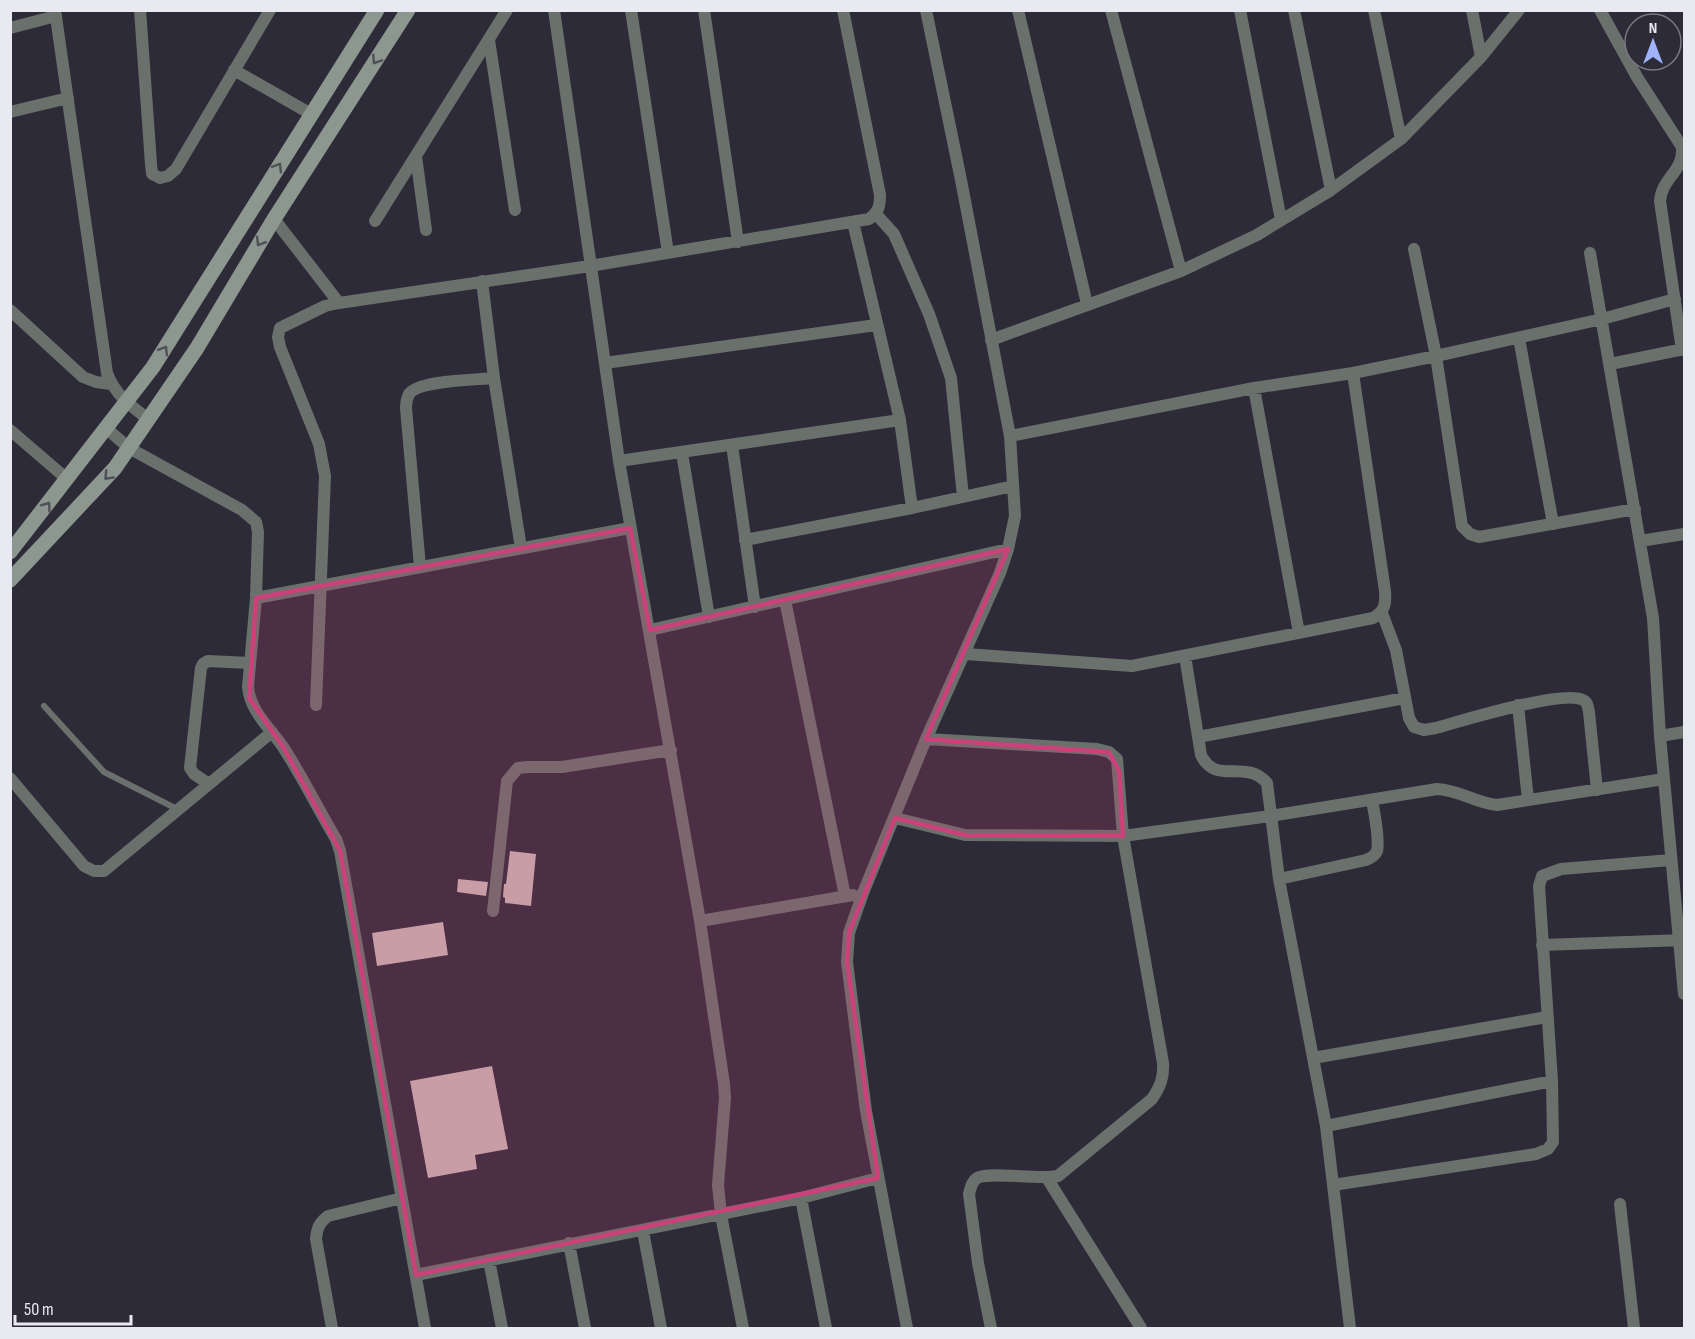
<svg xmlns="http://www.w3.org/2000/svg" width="1695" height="1339" font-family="'Sofia Sans Condensed',sans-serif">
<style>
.building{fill:#c8b4b1}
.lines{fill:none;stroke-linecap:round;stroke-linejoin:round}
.service{stroke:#6a716c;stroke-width:6}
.minor{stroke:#6a716c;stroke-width:12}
.secondary{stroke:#8c9790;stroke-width:15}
.oneway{stroke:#4e5157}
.marked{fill:#ca4279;fill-opacity:0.2;stroke:#ca4279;stroke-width:4.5;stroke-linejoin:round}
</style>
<rect width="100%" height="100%" fill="#2d2b38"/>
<path class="building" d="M510,851l26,3 -5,52 -26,-3v-5l-2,-1 1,-13h2z
M458,879l30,3 -2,14 -29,-4z
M443,922l5,33 -71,11 -5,-33z
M492,1066l16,83 -33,6 2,14 -49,9 -18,-97z"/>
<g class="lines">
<path class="service" d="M44,706l60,66 75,38"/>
<path class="minor" d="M55,10l52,363c8,22 24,33 41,46
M140,10l11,154 1,10 8,4 8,-2 8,-7 94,-159
M554,10l65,451 81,460 24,163 1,14 -7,87 3,30 22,113
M631,10l37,243
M704,10l34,232
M1018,10l69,294
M1111,10l70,261
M1240,10l41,210
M1294,10l37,180
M1374,10l27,129
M1472,10l9,47
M1600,10l37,67 45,70c2,25 -20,30 -22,54l22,149
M10,28l46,-12
M489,40l26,170
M234,70l77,44
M10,112l58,-14
M416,156l10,74
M876,214l18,20 35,80 22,64 12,119
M274,219l65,84
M375,221l132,-211
M853,222l47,198 12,88
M1414,249l22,107 26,170 8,8 9,3 156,-28
M1590,253l63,365 7,118 24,258
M482,281l12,97 27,170
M10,310l73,67 13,5 15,2
M1519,338l34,186
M991,340l190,-69 76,-36 74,-45 70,-51 80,-82 38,-47
M605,363l271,-38
M1610,364l74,-15
M1254,388l45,245
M106,428l23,20 113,62 14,12 2,10 -2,66 -8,89c2,24 22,41 35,60 19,29 35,62 53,92l4,12 85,477
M10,430l57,49
M1010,436l244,-48 99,-15 83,-17 166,-37 73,-20
M732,445l23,162
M682,453l27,164
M619,461l281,-41
M745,540l167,-32 101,-22
M1640,541l44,-7
M420,567l-14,-159c0,-4 1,-10 3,-14 10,-14 67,-14 85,-16
M256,598l374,-70
M785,600l60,296
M1382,613l14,37 13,68 5,9 10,3 12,-2c25,-7 129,-39 147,-28 5,2 5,8 6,12l8,78
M650,630l358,-81
M966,654l166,12 241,-48c12,-7 13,-14 12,-27l-32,-218
M1185,656l16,99c15,31 44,3 66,28l12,96 47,247 24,202
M316,705l9,-229 -6,-32 -39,-97 -2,-10 2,-9 45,-22 14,-3 251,-37 279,-47c9,-6 11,-12 11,-24l-37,-185
M1518,705l10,95
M1660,736l24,-4
M1198,737l207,-39
M926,739l171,10 12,3 8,7 6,77 40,227c1,15 -3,24 -11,36l-94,77c-20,4 -68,-5 -81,2 -6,4 -6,10 -8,16l9,69 13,65
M10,778l74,88 10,5h10l168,-139
M209,784l-15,-10 -4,-6 11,-100 2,-4 5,-3 42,2
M895,818l70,17 158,1 147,-20 167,-27c23,1 38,14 60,16l167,-26
M1279,879l87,-19c5,-2 9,-4 11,-9 3,-12 -3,-39 -5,-51
M493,911l14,-130 11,-13 10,-1h34l109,-17
M700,921l153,-26
M1542,945l142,-5
M1313,1058l234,-41
M1326,1126l226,-45
M1047,1178l94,150
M1333,1185l203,-31 12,-5 5,-7 -1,-61 -13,-195 3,-10 19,-7 110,-9
M801,1198l25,130
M1620,1204l14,124
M643,1231l18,97
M569,1243l16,85
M489,1260l13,68
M416,1275l385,-77 77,-20
M332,1328l-16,-89c1,-11 3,-16 12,-23l74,-18
M907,1328l-41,-217 -19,-149 2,-29 14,-40 63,-154 74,-166 8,-24 7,-33 -5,-80 -49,-256 -35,-170"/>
<path class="secondary" d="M10,552l143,-185 224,-357
M10,580l105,-112 82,-120 77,-129 134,-209"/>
</g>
<defs><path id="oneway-chevron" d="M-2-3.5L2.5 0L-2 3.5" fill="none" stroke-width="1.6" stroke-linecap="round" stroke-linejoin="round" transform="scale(1.5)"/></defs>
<g class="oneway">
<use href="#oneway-chevron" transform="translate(376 60) rotate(123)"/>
<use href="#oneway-chevron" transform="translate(278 167) rotate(-58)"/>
<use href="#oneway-chevron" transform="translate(260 242) rotate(121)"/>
<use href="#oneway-chevron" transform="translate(164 350) rotate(-58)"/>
<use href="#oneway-chevron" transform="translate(108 476) rotate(133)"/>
<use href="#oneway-chevron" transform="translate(47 506) rotate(-53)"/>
</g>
<path class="marked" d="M630,528l20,102 358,-81 -82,190 183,13 10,19 4,65 -158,-1 -70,-17 -46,115 -2,29 31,216 -462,97 -76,-424 -57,-104 -34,-49 7,-100z"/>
<rect width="1695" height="1339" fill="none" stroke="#e9e9f1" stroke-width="24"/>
<g transform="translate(1653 42)"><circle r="28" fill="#2d2b38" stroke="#787782" stroke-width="1.5"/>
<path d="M0-4.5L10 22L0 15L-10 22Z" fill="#a1b3fd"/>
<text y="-9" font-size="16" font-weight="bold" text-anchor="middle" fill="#e9e9f1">N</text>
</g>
<path d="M15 1315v9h116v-9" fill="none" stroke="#e9e9f1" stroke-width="3"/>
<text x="24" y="1315" font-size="18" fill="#e9e9f1" stroke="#2d2b38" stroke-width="4.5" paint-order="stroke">50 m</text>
</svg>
